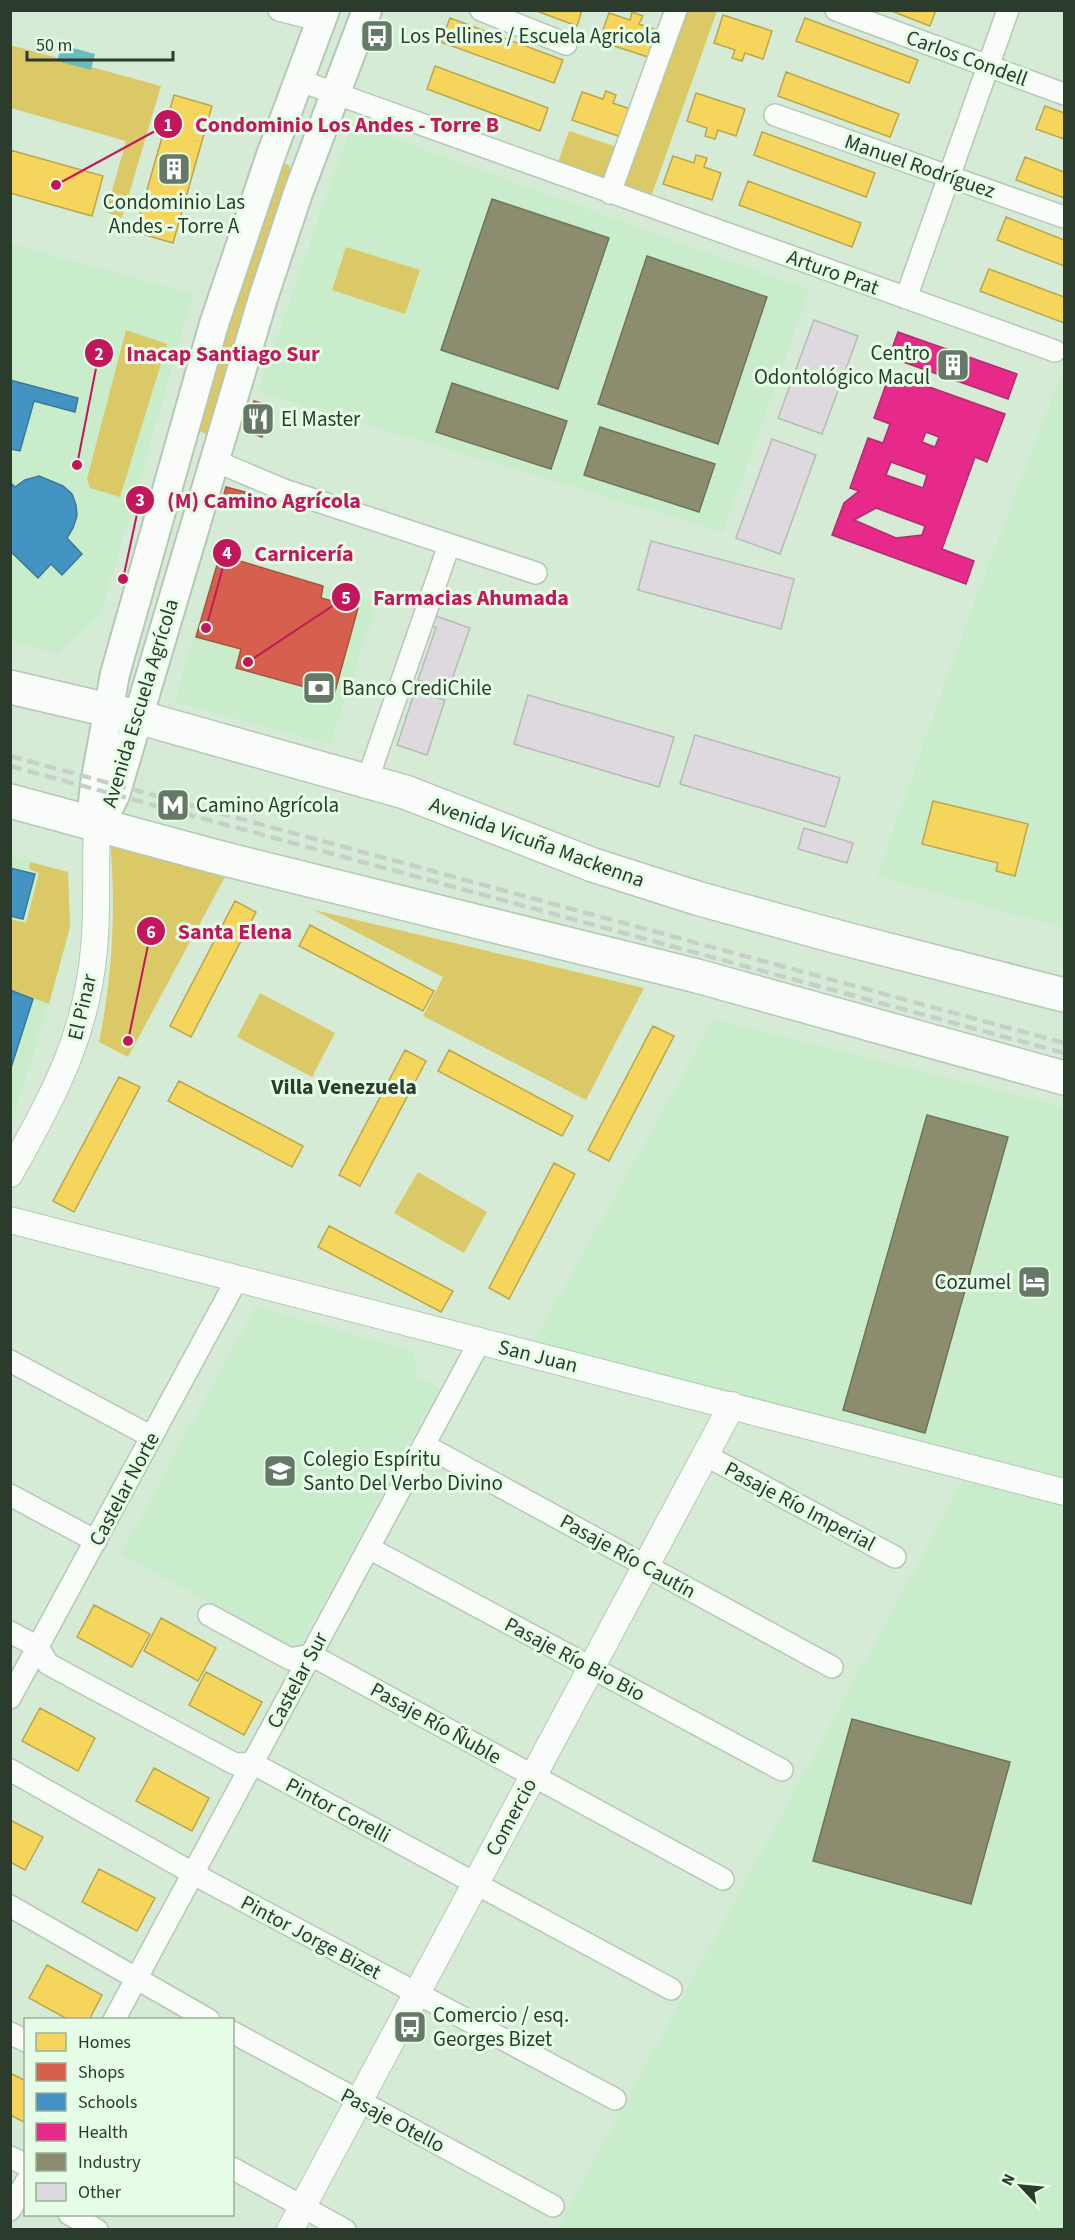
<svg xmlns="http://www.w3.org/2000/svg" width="1075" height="2240" font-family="'Source Sans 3',sans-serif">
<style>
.built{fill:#c9ecca}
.green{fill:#dbc866}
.water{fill:#69bdc0}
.homes{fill:#f6d55c;stroke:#b9a74e;stroke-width:1.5}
.shops{fill:#d6604d;stroke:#a35543;stroke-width:1.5}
.schools{fill:#4393c3;stroke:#3c7996;stroke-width:1.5}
.health{fill:#e7298a;stroke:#af2e6e;stroke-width:1.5;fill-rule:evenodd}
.industry{fill:#8c8c6e;stroke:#6f745a;stroke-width:1.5}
.building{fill:#ded9df;stroke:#b7bab7;stroke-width:1.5}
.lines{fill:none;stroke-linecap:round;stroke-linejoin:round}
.minor-casing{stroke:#b6c7b7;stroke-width:24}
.tertiary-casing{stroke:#b6c7b7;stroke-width:28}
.secondary-casing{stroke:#b6c7b7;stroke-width:32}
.primary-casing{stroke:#b6c7b7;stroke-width:36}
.minor{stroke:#f9fcf9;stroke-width:21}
.tertiary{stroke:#f9fcf9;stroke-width:26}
.secondary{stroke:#f9fcf9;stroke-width:28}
.primary{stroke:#f9fcf9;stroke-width:33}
.rail{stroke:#c8cfc9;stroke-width:4.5;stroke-dasharray:12 6;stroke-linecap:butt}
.labels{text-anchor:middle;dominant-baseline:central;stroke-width:6;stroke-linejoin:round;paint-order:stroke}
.poi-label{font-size:21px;fill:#2b3b2c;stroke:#e5fde6;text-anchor:start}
.street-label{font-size:21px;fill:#2b3b2c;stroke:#e5fde6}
.neighbourhood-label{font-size:22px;font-weight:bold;fill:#2b3b2c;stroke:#e5fde6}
.leader{fill:none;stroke:#c2185b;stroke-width:2}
.callout-dot{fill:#c2185b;stroke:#e5fde6;stroke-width:2}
.mark-label{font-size:18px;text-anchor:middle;font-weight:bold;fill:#fff}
.callout-label{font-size:22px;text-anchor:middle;font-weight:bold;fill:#c2185b;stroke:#e5fde6;stroke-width:6;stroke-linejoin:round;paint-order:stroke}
</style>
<rect width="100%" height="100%" fill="#d5ebd6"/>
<path class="built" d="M352,123l457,167 -86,242 -465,-140z
M10,244l183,50 -92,320 -43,39 -47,-12z
M1064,367v561l-187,-52 93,-262z
M218,553l160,49 -45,132 -1,11 -157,-43z
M11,855l57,17 2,55 -21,77 -38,118z
M714,1019l350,88v1122h-507l416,-767 -439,-121z
M255,1307l158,44 4,25 22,12 -141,262 -177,-96z"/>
<path class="green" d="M685,11h32l-66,186 -94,-32 12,-34 66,22z
M10,45l151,41 -39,132 -16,-6 20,-71 -115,-33z
M280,163l9,2 1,6 -80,259 -4,4 -8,-4 -3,-5z
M346,247l74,23 -15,44 -73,-24z
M126,330l41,14 -47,153 -30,-9 -3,-9z
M110,838l117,35 -99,184 -29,-15c14,-68 17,-135 11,-204z
M30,862l38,10 2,55 -21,77 -38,-14 -1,-71 16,4 13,-50 -10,-4z
M314,910l330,78 -58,112 -163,-84 20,-39z
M260,993l75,40 -23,44 -75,-40z
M418,1172l69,40 -23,41 -70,-40z"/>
<path class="water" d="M62,45l33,9 -4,16 -34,-9z"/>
<path class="homes" d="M534,10h48l-5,16z
M889,10h47l-6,16z
M632,12l11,4 -4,8 18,6 -9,27 -49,-16 10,-28 21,7z
M723,15l49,16 -9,28 -18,-6 -3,8 -10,-3 3,-8 -21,-7z
M450,18l113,42 -9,23 -113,-41z
M805,18l113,42 -9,23 -113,-42z
M435,66l113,42 -8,23 -113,-42z
M786,72l113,42 -9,23 -112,-41z
M606,91l10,4 -3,8 17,6 -9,28 -49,-17 10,-28 21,7z
M696,93l49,16 -9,27 -18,-6 -3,9 -10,-3 2,-8 -20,-7z
M174,95l38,11 -39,137 -38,-11z
M1045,106l19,7v26l-28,-10z
M762,132l113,41 -9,24 -112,-42z
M10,150l93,26 -11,40 -82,-23z
M696,155l11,3 -3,9 17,6 -9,27 -49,-16 10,-28 21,7z
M1025,157l39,15v26l-48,-18z
M748,181l113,42 -9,24 -113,-42z
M1006,217l58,23v26l-67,-26z
M989,269l75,28v26l-84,-32z
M933,801l95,23 -13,52 -19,-5 2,-8 -76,-19z
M235,901l21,11 -65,125 -21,-11z
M310,925l124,66 -11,20 -124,-65z
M653,1026l21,10 -65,125 -21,-11z
M405,1050l21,11 -66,125 -21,-11z
M449,1050l124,66 -11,20 -124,-65z
M119,1077l21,10 -66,125 -21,-11z
M179,1081l124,65 -11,21 -124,-66z
M554,1163l21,11 -66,125 -20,-11z
M329,1226l124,65 -12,21 -123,-65z
M94,1605l56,29 -18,33 -55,-30z
M161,1618l55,30 -18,33 -54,-30z
M206,1672l56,30 -18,33 -55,-30z
M40,1708l55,30 -17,33 -56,-30z
M154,1768l55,30 -17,33 -56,-30z
M10,1820l33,17 -18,33 -15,-8z
M99,1869l56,29 -18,33 -55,-29z
M47,1965l55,30 -13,25h-20l-40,-22z
M10,2073l16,8v42l-16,-8z"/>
<path class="shops" d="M254,401l17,5 -9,31 -17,-6z
M226,487l19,5 -3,11 -19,-5z
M220,555l103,31 -2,12 37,10 -24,87 -98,-27 5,-19 -45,-12z"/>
<path class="schools" d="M10,380l68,18 -3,14 -41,-11 -14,50 -10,-2z
M39,476l24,10 9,8 4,11 1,11 -4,12 -6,10 15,16 -20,21 -11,-11 -13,14 -28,-27v-69l5,5 10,-7z
M10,868l25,6 -12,45 -13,-3z
M10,990l23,9 -23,72z"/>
<path class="health" d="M898,332l119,42 -9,25 -119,-42z
M890,373l115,41 -18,48 -12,-5 -33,92 32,12 -8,23 -134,-49 12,-32 15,-12 -9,-3 18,-50 15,5 7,-19 -16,-6zM926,432l13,5 -4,10 -13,-5zM891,462l36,13 -4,13 -37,-13zM876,508l49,18 -3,9 -26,3 -42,-18z"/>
<path class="industry" d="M492,199l117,39 -51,151 -117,-39z
M647,256l120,41 -49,147 -120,-40z
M452,383l115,38 -16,48 -115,-37z
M600,427l115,37 -16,48 -115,-37z
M927,1115l81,22 -83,296 -82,-23z
M852,1719l158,43 -39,142 -158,-43z"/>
<path class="building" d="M814,320l44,16 -36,98 -44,-16z
M772,439l44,16 -36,99 -44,-16z
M651,541l143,38 -13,50 -143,-39z
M436,616l34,12 -22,62 -30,-10 18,-52 -4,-2z
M415,691l30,9 -18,55 -30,-10z
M528,695l146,42 -15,50 -145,-43z
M695,735l145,43 -15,49 -145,-43z
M804,828l49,15 -6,20 -49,-14z"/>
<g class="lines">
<g class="minor-casing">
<path id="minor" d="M279,10l42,11
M481,10l85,34
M836,10l228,84
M298,80l757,271
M775,115l289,102
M610,193l66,-183
M906,298l102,-288
M213,460l71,30 252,83
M367,781l82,-236
M10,1361l142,76
M424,1445l408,222
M705,1455l190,102
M10,1495l86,46
M369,1548l413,222
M209,1615l81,44 21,-4 412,224
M10,1632l28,15 10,17 187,100 17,-1 419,226
M10,1698l227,-419
M10,1770l193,109 412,220
M10,1906l199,114
M114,2020l366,-679
M232,2032l321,174
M10,2033l16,8
M10,2157l16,8
M232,2168l113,62
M10,2210l16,-28
M69,2214l28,16"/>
</g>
<g class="tertiary-casing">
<path id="tertiary" d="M10,1174c42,-77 76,-135 84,-225 4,-41 1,-83 3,-124
M10,1220l1054,272
M290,2230l442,-825"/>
</g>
<g class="secondary-casing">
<path id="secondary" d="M97,825l7,-8 11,-22 148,-497 35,-105 69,-183
M97,825l-4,-22 2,-19 20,-110 99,-350 57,-169 54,-145"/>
</g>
<g class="primary-casing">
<path id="primary" d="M10,687l128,30 267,75 188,73 107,34 138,38 226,58
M10,801l207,56 480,119 367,102"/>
</g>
<use href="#minor" class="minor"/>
<use href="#tertiary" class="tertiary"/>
<use href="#secondary" class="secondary"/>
<use href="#primary" class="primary"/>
<path class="rail" d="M10,756l1054,287
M10,766l1054,287"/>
</g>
<defs>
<g id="bus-square" transform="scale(1.725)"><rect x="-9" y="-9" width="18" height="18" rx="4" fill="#667968" stroke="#e5fde6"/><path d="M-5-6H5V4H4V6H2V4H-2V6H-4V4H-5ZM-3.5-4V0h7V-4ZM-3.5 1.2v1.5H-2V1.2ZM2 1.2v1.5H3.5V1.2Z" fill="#fff"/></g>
<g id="building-square" transform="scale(1.725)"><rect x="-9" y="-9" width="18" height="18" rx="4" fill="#667968" stroke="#e5fde6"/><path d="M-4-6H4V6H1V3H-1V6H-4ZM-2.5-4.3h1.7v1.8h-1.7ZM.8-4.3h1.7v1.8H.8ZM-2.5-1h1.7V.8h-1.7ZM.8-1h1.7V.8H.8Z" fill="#fff"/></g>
<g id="restaurant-square" transform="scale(1.725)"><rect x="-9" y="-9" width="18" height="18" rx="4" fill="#667968" stroke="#e5fde6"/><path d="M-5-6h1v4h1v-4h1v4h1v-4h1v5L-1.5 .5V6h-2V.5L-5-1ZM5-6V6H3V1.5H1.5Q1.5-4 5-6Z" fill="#fff"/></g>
<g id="bank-square" transform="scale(1.725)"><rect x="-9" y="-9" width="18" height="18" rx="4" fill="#667968" stroke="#e5fde6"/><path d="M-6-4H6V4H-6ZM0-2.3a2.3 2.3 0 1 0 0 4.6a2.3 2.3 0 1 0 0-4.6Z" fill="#fff"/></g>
<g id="metro-square" transform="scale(1.725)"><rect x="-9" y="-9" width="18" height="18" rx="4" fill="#667968" stroke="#e5fde6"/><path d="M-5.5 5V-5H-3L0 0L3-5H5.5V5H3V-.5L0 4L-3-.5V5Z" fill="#fff"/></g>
<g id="hotel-square" transform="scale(1.725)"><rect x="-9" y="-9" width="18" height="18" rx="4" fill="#667968" stroke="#e5fde6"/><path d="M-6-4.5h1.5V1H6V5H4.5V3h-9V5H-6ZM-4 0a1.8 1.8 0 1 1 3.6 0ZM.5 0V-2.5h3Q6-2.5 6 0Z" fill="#fff"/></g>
<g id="school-square" transform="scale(1.725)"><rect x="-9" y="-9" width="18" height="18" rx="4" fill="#667968" stroke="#e5fde6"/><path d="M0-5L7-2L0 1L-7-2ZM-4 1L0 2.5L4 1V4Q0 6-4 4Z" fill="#fff"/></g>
</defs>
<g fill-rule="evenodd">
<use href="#bus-square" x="377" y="36"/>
<use href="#building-square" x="174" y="169"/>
<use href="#building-square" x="953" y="365"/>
<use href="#restaurant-square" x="258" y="419"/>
<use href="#bank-square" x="319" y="688"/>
<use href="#metro-square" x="173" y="805"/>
<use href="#hotel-square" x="1034" y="1282"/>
<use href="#school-square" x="280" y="1471"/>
<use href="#bus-square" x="410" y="2027"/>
</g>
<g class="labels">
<g class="poi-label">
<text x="400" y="36">Los Pellines / Escuela Agricola</text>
<text x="174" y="202" text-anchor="middle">Condominio Las<tspan x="174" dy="24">Andes - Torre A</tspan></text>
<text x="930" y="353" text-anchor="end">Centro<tspan x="930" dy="24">Odontológico Macul</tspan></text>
<text x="281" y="419">El Master</text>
<text x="342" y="688">Banco CrediChile</text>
<text x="196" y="805">Camino Agrícola</text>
<text x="1011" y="1282" text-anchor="end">Cozumel</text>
<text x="303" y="1459">Colegio Espíritu<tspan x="303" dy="24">Santo Del Verbo Divino</tspan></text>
<text x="433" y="2015">Comercio / esq.<tspan x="433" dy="24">Georges Bizet</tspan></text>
</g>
<g class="street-label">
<text transform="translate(967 58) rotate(20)">Carlos Condell</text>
<text transform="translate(920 166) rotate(19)">Manuel Rodríguez</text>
<text transform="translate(833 272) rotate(20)">Arturo Prat</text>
<text transform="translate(140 703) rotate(-73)">Avenida Escuela Agrícola</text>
<text transform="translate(537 842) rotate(20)">Avenida Vicuña Mackenna</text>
<text transform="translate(82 1007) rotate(-77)">El Pinar</text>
<text transform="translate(538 1356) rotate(14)">San Juan</text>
<text transform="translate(124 1489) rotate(-62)">Castelar Norte</text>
<text transform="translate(800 1506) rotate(28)">Pasaje Río Imperial</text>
<text transform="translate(628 1556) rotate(29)">Pasaje Río Cautín</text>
<text transform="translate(575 1659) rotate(28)">Pasaje Río Bio Bio</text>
<text transform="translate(297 1680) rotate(-62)">Castelar Sur</text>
<text transform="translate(436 1723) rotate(29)">Pasaje Río Ñuble</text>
<text transform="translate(338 1810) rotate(28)">Pintor Corelli</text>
<text transform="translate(511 1817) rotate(-62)">Comercio</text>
<text transform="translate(311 1937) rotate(28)">Pintor Jorge Bizet</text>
<text transform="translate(393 2120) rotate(28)">Pasaje Otello</text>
</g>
<g class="neighbourhood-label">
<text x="344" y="1087">Villa Venezuela</text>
</g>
</g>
<path class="leader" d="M56 185L168 124M77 465L99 353M123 579L140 500M206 628L227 553M248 662L346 597M128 1041L151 931"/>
<g class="callout-dot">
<circle cx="56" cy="185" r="6"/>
<circle cx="77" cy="465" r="6"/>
<circle cx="123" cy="579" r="6"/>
<circle cx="206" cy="628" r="6"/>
<circle cx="248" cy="662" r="6"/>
<circle cx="128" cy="1041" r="6"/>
<circle cx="168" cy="124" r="15"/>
<circle cx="99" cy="353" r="15"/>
<circle cx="140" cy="500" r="15"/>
<circle cx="227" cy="553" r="15"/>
<circle cx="346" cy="597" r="15"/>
<circle cx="151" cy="931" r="15"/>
</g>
<g class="mark-label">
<text x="168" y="131">1</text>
<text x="99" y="360">2</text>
<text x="140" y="506">3</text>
<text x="227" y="559">4</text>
<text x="346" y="604">5</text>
<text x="151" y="938">6</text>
</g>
<g class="callout-label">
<text x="347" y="132">Condominio Los Andes - Torre B</text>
<text x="223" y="361">Inacap Santiago Sur</text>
<text x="264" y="508">(M) Camino Agrícola</text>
<text x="304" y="561">Carnicería</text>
<text x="471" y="605">Farmacias Ahumada</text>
<text x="235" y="939">Santa Elena</text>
</g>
<rect width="1075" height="2240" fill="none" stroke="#2b3b2c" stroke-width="24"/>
<rect x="24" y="2018" width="210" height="198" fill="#e5fde6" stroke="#9baf9c" stroke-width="1.5"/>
<rect x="36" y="2033" width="30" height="18" fill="#f6d55c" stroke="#9baf9c" stroke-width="1.5"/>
<text x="78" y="2048" font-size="18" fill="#2b3b2c">Homes</text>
<rect x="36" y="2063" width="30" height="18" fill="#d6604d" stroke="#9baf9c" stroke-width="1.5"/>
<text x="78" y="2078" font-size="18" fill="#2b3b2c">Shops</text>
<rect x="36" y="2093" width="30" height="18" fill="#4393c3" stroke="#9baf9c" stroke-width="1.5"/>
<text x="78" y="2108" font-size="18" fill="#2b3b2c">Schools</text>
<rect x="36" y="2123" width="30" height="18" fill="#e7298a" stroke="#9baf9c" stroke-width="1.5"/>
<text x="78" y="2138" font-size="18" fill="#2b3b2c">Health</text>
<rect x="36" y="2153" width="30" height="18" fill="#8c8c6e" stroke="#9baf9c" stroke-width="1.5"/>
<text x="78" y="2168" font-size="18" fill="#2b3b2c">Industry</text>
<rect x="36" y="2183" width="30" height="18" fill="#ded9df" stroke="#9baf9c" stroke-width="1.5"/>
<text x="78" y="2198" font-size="18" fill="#2b3b2c">Other</text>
<g transform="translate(1021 2186) rotate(296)" stroke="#e5fde6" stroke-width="4.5" paint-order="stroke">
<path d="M0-4.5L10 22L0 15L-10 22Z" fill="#2b3b2c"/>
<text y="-9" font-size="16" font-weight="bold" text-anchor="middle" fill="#2b3b2c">N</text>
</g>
<path d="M27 51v9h146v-9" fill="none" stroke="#2b3b2c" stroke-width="3"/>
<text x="36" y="51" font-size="18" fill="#2b3b2c" stroke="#e5fde6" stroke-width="4.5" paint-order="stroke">50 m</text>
</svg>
